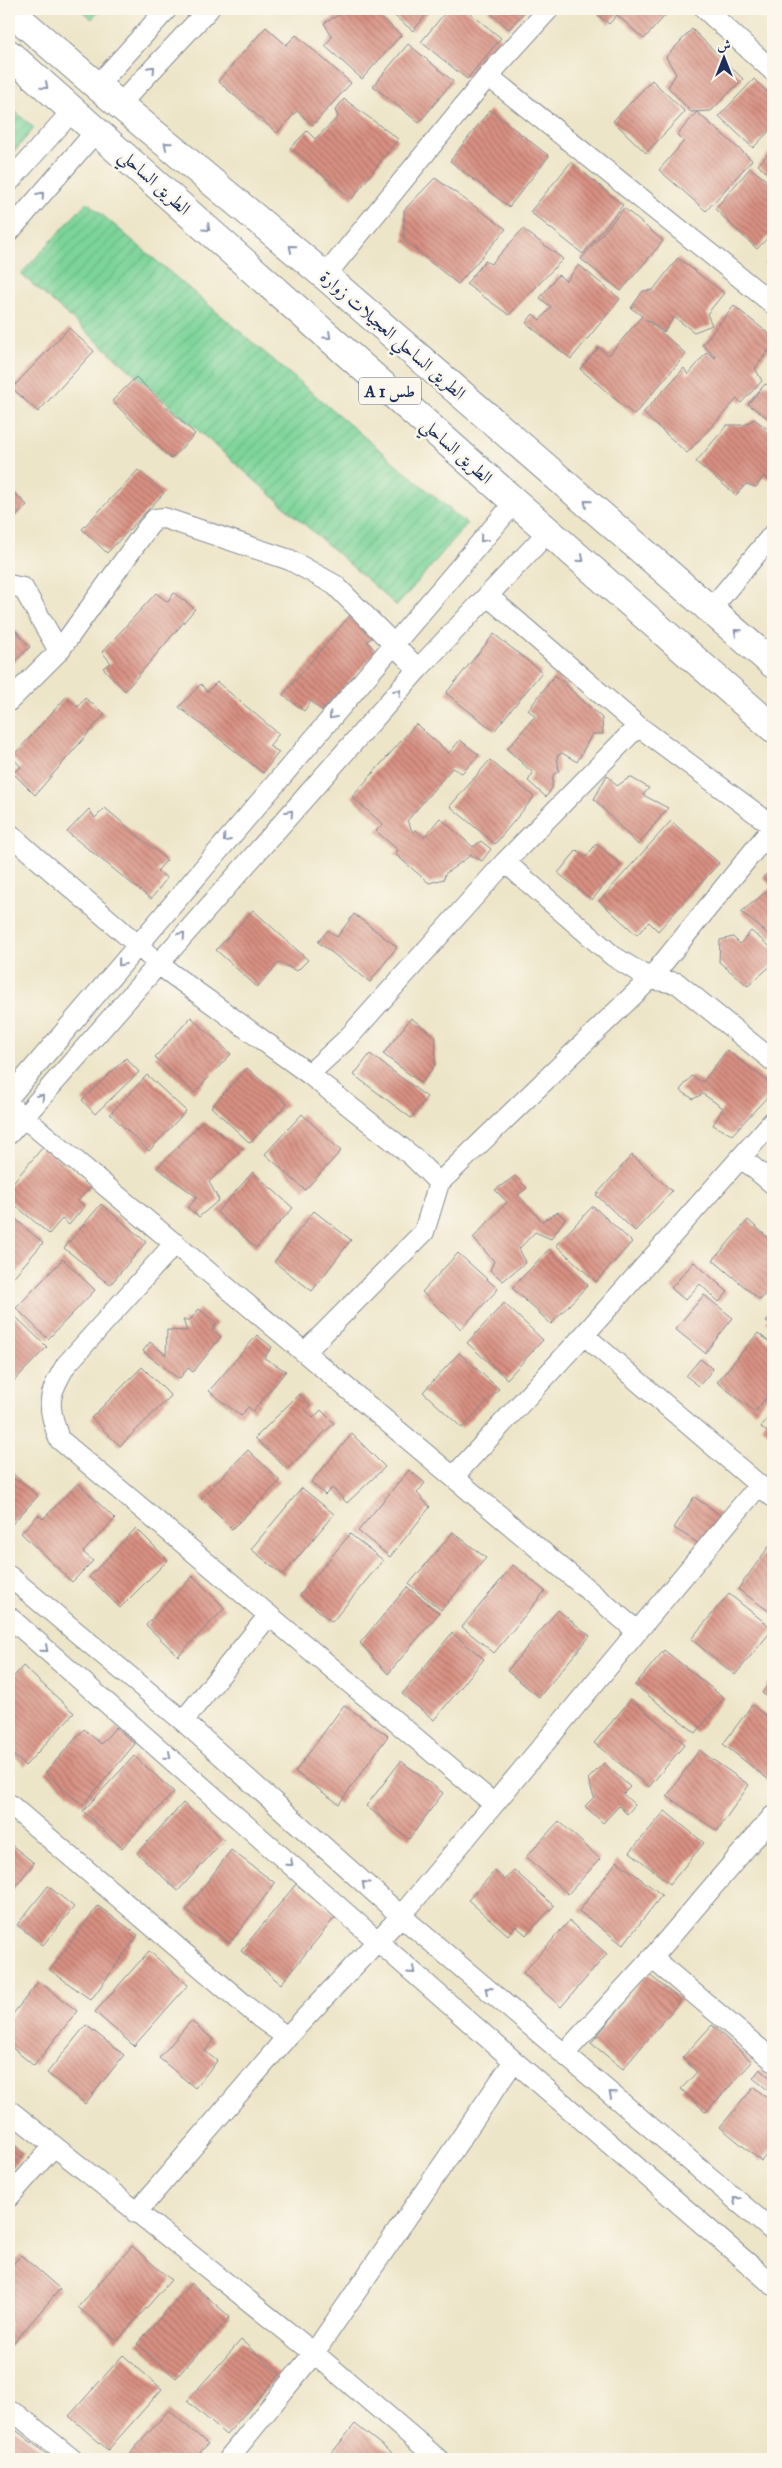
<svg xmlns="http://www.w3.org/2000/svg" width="782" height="2468" font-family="'IM FELL Great Primer',Amiri,serif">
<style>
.grass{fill:#7cd499;stroke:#4c827c}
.garden{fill:url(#garden-furrows);stroke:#4c827c}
.building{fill:url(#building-back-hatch)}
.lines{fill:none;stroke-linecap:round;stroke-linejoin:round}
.minor-casing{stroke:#848a93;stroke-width:22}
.trunk-casing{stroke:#848a93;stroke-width:30}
.minor{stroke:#fff;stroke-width:20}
.trunk{stroke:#fff;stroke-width:28}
.oneway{stroke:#8d97ae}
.labels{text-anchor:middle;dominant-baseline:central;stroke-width:5;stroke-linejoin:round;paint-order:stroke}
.shield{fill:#fbf7ec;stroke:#5e6b89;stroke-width:1}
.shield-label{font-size:16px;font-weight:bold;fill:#1b2f5e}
.street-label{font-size:18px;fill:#1b2f5e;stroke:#fbf7ec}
</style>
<defs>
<pattern id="garden-furrows" width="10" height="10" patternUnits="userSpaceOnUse" patternTransform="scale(1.25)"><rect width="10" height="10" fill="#7cd499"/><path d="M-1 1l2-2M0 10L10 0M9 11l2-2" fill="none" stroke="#6bb686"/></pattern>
<pattern id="building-back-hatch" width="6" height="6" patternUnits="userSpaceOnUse" patternTransform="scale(1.25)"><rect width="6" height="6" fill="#d89081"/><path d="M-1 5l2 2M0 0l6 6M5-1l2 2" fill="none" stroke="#ae766d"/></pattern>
</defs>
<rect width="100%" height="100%" fill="#fbf7ec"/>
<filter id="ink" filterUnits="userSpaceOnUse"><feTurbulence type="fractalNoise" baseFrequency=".02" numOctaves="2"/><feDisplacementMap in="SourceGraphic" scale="10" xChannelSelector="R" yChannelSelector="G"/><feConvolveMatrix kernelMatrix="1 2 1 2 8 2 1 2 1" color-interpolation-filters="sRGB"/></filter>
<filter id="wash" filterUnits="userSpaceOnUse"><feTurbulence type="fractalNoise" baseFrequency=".0096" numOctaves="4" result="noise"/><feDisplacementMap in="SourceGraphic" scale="20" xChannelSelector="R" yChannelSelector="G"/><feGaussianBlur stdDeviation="1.12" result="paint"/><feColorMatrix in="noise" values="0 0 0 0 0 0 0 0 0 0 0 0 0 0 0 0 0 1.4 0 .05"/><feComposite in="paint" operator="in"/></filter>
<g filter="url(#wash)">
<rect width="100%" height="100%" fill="#ede5c8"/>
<path class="grass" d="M80,9h21l-9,10z"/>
<path class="garden" d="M9,106l25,22 -25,30z
M87,202l380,322 -70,82 -376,-332z"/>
<g id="blocks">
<path class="building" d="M340,9h31l30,26 -39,44 -37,-33 7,-9 -8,-14 20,-11z
M386,9h45l-18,22z
M448,9h17l36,29 -34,41 -46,-37z
M487,9h40l-18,20z
M604,9h67l-27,30 -27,-24 -8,9 -11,-9z
M266,27l20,18 10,-10 55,48 -38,42 -16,-14 -20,22 -59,-52z
M692,29l51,50 -32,32 -20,1 -23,-25 8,-13 -10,-17z
M408,44l45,37 -34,42 -46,-37z
M754,79l19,19v29l-20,21 -34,-32z
M652,80l33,32 -39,41 -33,-32z
M344,99l54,40 -46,60 -62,-51 17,-17 8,8 23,-22 -3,-7z
M490,110l59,46 -40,51 -59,-46z
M697,112l55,48 -46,51 -47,-41 25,-29 -7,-6z
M773,148v30l-15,-13z
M571,162l52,43 -40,49 -53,-42z
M750,168l23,17v47l-16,17 -42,-40z
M435,178l71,51 -48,55 -54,-43v-31z
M624,208l39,33 -42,50 -40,-32z
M523,229l40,30 -54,56 -43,-31 19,-23 6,3z
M773,252v15l-7,-7z
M678,258l46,35 -17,21 5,11 -18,7 -20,-15 -10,15 -18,-13 40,35 -52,61 -54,-46 19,-22 10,8 33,-39 -11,-8 12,-17 10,-1z
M579,265l41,34 -49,60 -45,-36 7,-9 7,6 11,-13 -11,-9 18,-23 8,6z
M734,306l39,31v8l-18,23 7,13 -21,22 -4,-4 -50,54 -44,-40 41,-45 4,7 19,-23 8,6 1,-1 -14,-12z
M69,328l25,23 -56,61 -26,-24z
M136,377l59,57 -24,25 -59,-58z
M765,384l8,3v35l-25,-18z
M754,419l19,14v40l-5,7 -4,-4 -8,11 -10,-3 -10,11 -40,-33 31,-37h18z
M138,470l26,23 -57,60 -25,-24z
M9,488l18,17 -18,19z
M156,593l12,9 6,-9 21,16 -70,82 -22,-23 8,-5 -9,-11z
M352,613l23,23 -8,5 9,11 -54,59 -11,-10 -7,10 -21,-16z
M9,623l21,24 -21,20z
M494,634l48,38 -48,59 -48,-38z
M555,675l47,43 1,16h-11l-15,28 -15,-9 -5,3 2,15 -6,4 -1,13 -6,9 -18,-16 5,-8 -26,-24 28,-33 -7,-6z
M217,682l62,52 -10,12 10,6 -16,21 -84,-66 22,-23 6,8z
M66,697l12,10 7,-9 20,16 -70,81 -22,-22 8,-6 -9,-10z
M416,724l33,29 11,-13 19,15 -17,18 -10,-5 -45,53 6,11 3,-2 8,7 16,-19 33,29 8,-6 10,8 -9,12 -11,-6 -26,19 -1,5 -15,4 -34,-29 3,-4 -22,-19 7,-7 -31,-27z
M490,760l44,37 -39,47 -45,-38z
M607,775l10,11 13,-9 19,11 -6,7 25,13 -30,37 -44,-46z
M105,808l62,52 -10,11 10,7 -16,21 -84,-67 22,-23 6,9z
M671,821l48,42 -61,68 -9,-9 -12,13 -38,-34z
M596,844l25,20 -29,36 -34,-27 19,-23 9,7z
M773,869v69l-32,-26 31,-25 -9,-10z
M253,910l55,50 -11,11 -18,-8 -22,24 -41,-37z
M354,914l43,33 -27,35 -52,-40 10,-12 9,7z
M751,931l22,18v15l-25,22 -29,-24 1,-22 13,-3 7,7z
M191,1017l40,37 -37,39 -39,-36z
M411,1018l25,19 -1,28 -14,18 -38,-29z
M727,1050l43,33 -1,12 -37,40 -19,-10 10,-17 -20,-14 -10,5 -13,-9 12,-14 11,6z
M370,1054l57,43 -16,21 -57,-43z
M126,1058l13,14 -44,42 -13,-14z
M247,1068l40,36 -37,39 -39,-36z
M147,1075l39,36 -37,40 -39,-37z
M302,1114l39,37 -36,39 -40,-36z
M203,1121l40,28 -34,33 10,18 -20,17 -11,-9 9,-11 -40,-29z
M43,1147l48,39 -13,15 7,5 -16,19 -7,-6 -13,15 -40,-34v-13z
M632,1155l40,36 -37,40 -39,-36z
M253,1172l40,36 -37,40 -39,-36z
M515,1176l12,12 -9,7 24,26 16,-9 7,7 -14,20 -16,-7 -16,17 7,13 -23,19 -13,-11 4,-9 -21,-23 34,-36 -12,-12z
M101,1204l45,38 -36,43 -46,-37z
M593,1206l39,36 -36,40 -40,-37z
M314,1211l37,29 -39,51 -38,-29z
M9,1213l34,30 -34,39z
M748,1220l25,22v43l-13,15 -47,-40z
M549,1249l39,36 -37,39 -39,-36z
M458,1253l40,36 -37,40 -39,-37z
M63,1259l32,31 -47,49 -32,-31z
M694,1262l34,30 -9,10 -19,-18 -15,16 -14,-12z
M704,1295l29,23 -28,35 -30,-24z
M504,1303l39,37 -36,39 -40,-36z
M199,1309l18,14 -5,7 9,7 -28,35 -5,-4 -9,11 -36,-28 7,-9 16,13 1,-25 20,1 -4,-11h7z
M773,1313v14l-7,-5z
M15,1316l32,31 -38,39v-64z
M758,1333l15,12v44l-18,23 -38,-30z
M257,1335l15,12 -8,11 22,13 -33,40 -5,-4 -7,9 -32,-25z
M459,1353l40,36 -37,39 -39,-36z
M700,1359l13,10 -14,17 -13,-10z
M142,1367l29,29 -51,50 -29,-28z
M299,1394l11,11 -5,5 8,8 8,-8 13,13 -47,46 -32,-31z
M773,1411v26l-12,-10z
M352,1434l33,33 -38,36 -15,-15 -7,7 -14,-13z
M248,1450l32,31 -48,48 -31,-31z
M9,1470l29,26 -26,28 -3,-3z
M409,1470l16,13 -8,10 13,14 -40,50 -32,-26z
M78,1483l37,36 -32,33 10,9 -21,21 -51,-49 17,-18 5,4z
M302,1488l32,26 -51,61 -32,-26z
M694,1497l27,18 -20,30 -27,-17z
M136,1528l32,32 -48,48 -31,-31z
M453,1532l33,26 -45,52 -32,-26z
M350,1534l33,26 -51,62 -32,-27z
M773,1541v73l-35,-25z
M513,1565l32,26 -51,62 -32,-26z
M193,1576l32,32 -47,48 -32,-31z
M407,1587l32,26 -51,61 -28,-31z
M729,1594l44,35 -38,46 -44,-36z
M558,1610l32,26 -51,61 -32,-26z
M452,1633l32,26 -50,61 -32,-26z
M664,1650l60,48 -28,35 -61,-48z
M23,1666l51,47 -49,53 -16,-15v-69z
M773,1676v25l-11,-8z
M631,1699l54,45 -36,43 -55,-44z
M344,1705l44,31 -49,68 -44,-32z
M752,1705l21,16v62l-50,-39z
M116,1727l19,17 -52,61 -38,-32 39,-44 17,15z
M699,1750l50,35 -32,46 -50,-35z
M134,1756l40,36 -52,56 -39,-37z
M401,1761l42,32 -34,46 -43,-33z
M604,1763l26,24 -7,7 12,11 -8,9 -8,-8 -16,17 -18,-17 9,-9 -6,-18z
M183,1803l41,37 -46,51 -41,-38z
M665,1811l39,32 -34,41 -40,-32z
M559,1821l41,38 -32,35 -42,-37z
M9,1843l25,20 -25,32z
M231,1850l44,33 -45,60 -44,-33z
M617,1861l45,34 -39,50 -44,-34z
M514,1870l40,36 -28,29 -10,-9 -8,9 -40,-35 27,-29 10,9z
M296,1884l40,32 -55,68 -40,-33z
M48,1886l26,21 -31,38 -26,-20z
M98,1906l40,29 -47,65 -41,-30z
M569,1921l38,33 -46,53 -38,-34z
M149,1951l39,34 -54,61 -39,-34z
M648,1974l33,26 -58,69 -32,-26z
M39,1981l38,30 -43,55 -25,-21v-26z
M191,2021l23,19 -9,11 12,10 -22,27 -36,-30z
M86,2025l38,30 -39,49 -38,-31z
M712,2025l40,37 -46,50 -25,-23 16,-17 -15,-14z
M760,2069l13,11v14l-20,-16z
M754,2087l19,16v44l-12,14 -41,-34z
M9,2140l15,14 -15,16z
M132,2246l39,34 -54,61 -39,-34z
M21,2255l39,34 -51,59v-79z
M191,2283l39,34 -54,61 -39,-34z
M241,2340l39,34 -54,61 -39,-34z
M123,2355l39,34 -54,61 -39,-34z
M169,2410l39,34 -14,15h-69z
M355,2424l44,35h-72z
M13,2428l40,31h-44v-26z"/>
</g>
</g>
<g filter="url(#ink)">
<use href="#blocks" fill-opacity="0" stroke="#848a93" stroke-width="1"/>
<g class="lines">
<g class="minor-casing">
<path id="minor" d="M705,9l68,62
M488,76l285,228
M97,86l70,-77
M119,105l90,-96
M9,182l64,-72
M9,232l88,-102
M325,276l163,-200 61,-67
M9,585l14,3 36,63 -50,50
M488,596l150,130 135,100
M711,609l62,-75
M59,651l89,-124 7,-8 9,-1 126,42 45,25 83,84
M9,833c48,45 101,85 149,131l151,110 38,-35 158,-177 133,-136
M505,862l108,94 37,23 27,4 96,78
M309,1074l103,82 27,27
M9,1097l506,-595
M9,1105l628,526
M9,1134l409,-465 131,-138
M742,1158l31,26
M175,1243l-109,122c-19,32 -19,39 -7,74l435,365
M584,1335l189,162
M305,1352l119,-120 15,-49 211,-204 123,-152
M453,1477l131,-142 189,-214
M9,1576l174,145 218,195 372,315
M9,1617l505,444 259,224
M183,1721l86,-106
M9,1804l250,213 28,20
M652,1958l121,102
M564,2054l88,-96 121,-142
M9,2110l305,243 124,106
M9,2197l45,-51
M136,2213l151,-176 114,-121 358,-431
M9,2411l9,4 54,44
M228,2459l86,-106 200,-292"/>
</g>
<g class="trunk-casing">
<path id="trunk" d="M9,10l88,76 228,190 448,388
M9,54l506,448 258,226"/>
</g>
<use href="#minor" class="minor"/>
<use href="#trunk" class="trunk"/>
</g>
<defs><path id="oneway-chevron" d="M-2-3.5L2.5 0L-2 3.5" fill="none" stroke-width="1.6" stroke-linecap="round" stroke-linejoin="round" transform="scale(1.25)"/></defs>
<g class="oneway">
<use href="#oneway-chevron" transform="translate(152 69) rotate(-47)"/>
<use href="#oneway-chevron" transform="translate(45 86) rotate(41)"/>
<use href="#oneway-chevron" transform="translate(167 145) rotate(-140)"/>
<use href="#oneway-chevron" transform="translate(41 195) rotate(-49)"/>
<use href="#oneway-chevron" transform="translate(207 228) rotate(42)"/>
<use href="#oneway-chevron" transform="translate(292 248) rotate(-140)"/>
<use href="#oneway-chevron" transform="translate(328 336) rotate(42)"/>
<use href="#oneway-chevron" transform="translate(587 503) rotate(-139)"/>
<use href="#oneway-chevron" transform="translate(483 539) rotate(130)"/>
<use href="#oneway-chevron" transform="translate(581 559) rotate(41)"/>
<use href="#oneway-chevron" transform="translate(737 632) rotate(-139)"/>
<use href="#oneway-chevron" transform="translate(398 692) rotate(-48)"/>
<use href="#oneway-chevron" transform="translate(332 716) rotate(131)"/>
<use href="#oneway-chevron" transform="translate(290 813) rotate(-48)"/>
<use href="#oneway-chevron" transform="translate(226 839) rotate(131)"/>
<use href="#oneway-chevron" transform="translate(182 935) rotate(-49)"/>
<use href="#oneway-chevron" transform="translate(121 963) rotate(130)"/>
<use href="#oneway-chevron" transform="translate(41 1097) rotate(-49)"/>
<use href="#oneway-chevron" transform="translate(45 1649) rotate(41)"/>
<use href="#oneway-chevron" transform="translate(168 1756) rotate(41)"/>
<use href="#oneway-chevron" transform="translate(290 1863) rotate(41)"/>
<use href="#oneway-chevron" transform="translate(365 1884) rotate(-138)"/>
<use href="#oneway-chevron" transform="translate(412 1971) rotate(42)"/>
<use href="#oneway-chevron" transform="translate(488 1990) rotate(-140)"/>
<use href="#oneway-chevron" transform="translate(612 2094) rotate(-140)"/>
<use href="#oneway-chevron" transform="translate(736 2200) rotate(-140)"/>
</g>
</g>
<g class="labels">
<rect class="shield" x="359" y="377.5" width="62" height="27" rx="4"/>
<g class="shield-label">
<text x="390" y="391">A 1 طس</text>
</g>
<g class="street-label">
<text transform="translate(155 182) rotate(42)">الطريق الساحلي</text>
<text transform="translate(393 335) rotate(41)">الطريق الساحلي العجيلات زوارة</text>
<text transform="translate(457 451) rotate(42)">الطريق الساحلي</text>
</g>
</g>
<rect width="782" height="2468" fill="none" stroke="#fbf7ec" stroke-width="30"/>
<g transform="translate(724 58)" stroke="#fbf7ec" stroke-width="4" paint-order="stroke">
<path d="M0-4L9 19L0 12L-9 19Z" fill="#1b2f5e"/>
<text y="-8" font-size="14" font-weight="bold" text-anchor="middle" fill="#1b2f5e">ش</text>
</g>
</svg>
